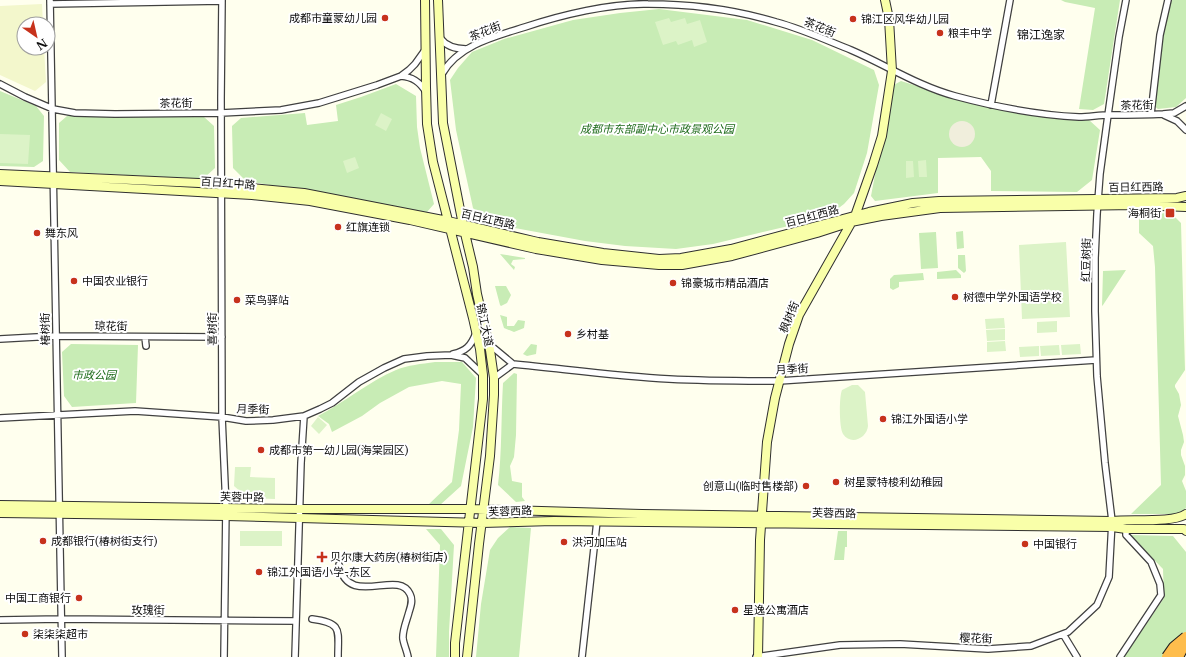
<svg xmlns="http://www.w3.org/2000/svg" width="1186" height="657" font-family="'Libre Baskerville','Noto Sans SC',serif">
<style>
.farmland{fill:#f3f7cc}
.green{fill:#c8ecb5}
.pitch{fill:#dcf3c7}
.plaza{fill:#f0eedc}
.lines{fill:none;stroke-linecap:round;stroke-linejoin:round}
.street-casing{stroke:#404040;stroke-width:8}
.secondary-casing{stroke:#2f2f2f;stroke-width:10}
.street{stroke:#fff;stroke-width:5.5}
.secondary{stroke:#f9ffa9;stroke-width:8}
.highway-bridge-casing{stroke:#1e1e1e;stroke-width:12;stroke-linecap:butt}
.highway-bridge{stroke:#febd4d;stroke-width:10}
.poi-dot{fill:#c7321c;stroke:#fff;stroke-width:1.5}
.labels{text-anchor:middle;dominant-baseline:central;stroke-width:4;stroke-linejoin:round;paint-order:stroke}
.poi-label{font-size:11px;fill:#0d0d0d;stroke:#fff;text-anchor:start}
.street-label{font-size:11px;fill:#0d0d0d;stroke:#fff}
.park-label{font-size:11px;font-style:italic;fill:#1c6a19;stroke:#fff}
.neighbourhood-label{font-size:12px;fill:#0d0d0d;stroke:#fff}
</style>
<rect width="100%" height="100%" fill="#ffe"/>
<path class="farmland" d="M42,4l1,20h-19v24h20l2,34 -11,9 -35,-16v-69z"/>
<path class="green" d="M1061,0h59l-16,104 -11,6 -14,-1 16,-101 -30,-6z
M1170,0h16v98l-10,9 -18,2 -5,-4 9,-70z
M659,9l88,11 65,20 62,30 5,15 -12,68 -13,40 -10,11 -12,9 -35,11 -84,20 -37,5 -51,-3 -40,-5 -98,-18 -14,-15 -17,-78 -6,-50 8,-12 14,-16 32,-13 69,-19 47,-7z
M901,81l57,18 63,15 68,6 11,10 -8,50 -15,12 -86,-1v-20l-10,-14 -43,1v35l-63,8 -4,-5 21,-110z
M396,84l20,12 1,31 3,21 14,56 -7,8 -181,-31 -13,-13 -1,-42 9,-8 64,-5 2,12 31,-4 -2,-16 25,-8z
M0,91l36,15 8,10 -1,45 -9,6 -34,-1z
M67,116l137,1 10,9 1,42 -12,11 -133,-7 -11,-12v-37z
M1171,213l10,10 4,147 -10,15v2l4,7 2,11 -3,11 5,19 1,7 -3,8v5l4,11v9l-3,6 4,10v17l-6,6h-49l30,-29 -6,-218 -2,-21 -14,-13v-19z
M963,231l1,17 -7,1 -1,-17z
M936,232l2,36 -17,1 -2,-36z
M500,254l25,4v1l-12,1 -2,4 4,3 -1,3z
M958,255h7l1,16 -2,2 -6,-5z
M956,270l5,5v3l-24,1v-7z
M1126,270l-23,35 -1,1 1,-35z
M923,273l1,7 -25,2v5l-6,3 -3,-2v-9l4,-4z
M495,286h11l5,9 -4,8 -6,3 -1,-1z
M500,315l7,2v9h7l4,-6 7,1 -1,7 -10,4 -10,-4z
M71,344l67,1 -2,58 -64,4 -8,-11 -2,-44z
M531,344l6,1 -1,9 -9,2 -4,-2z
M435,362h27l14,16 -3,49 -12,59 -21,19h-12l24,-23 7,-52 2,-46 -19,-3 -33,6 -29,16 -18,13 -30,16 -3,-8 -11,-8c27,-14 50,-34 78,-46 12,-5 25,-6 39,-8z
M514,373l3,1 -1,61 -2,22 -4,9 2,15 10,2v14l3,4 -9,1 -18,-17c4,-34 3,-68 5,-102z
M510,527l21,1 -12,129h-43l5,-53 9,-54 8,-12z
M426,529h15l13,16 -5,87v25h-13l4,-112z
M838,531h9v16h-2l-1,13h-10z
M1130,535l43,1 13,16v82l-22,23h-40l40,-59 -1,-29z"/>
<path class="pitch" d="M669,18l2,4 14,-4 2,6 13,-4 7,22 -13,5 -2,-7 -14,5 -2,-4 -13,4 -8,-23z
M381,113l11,6 -6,12 -11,-6z
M0,134l30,1 -2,29 -28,-1z
M355,157l4,11 -12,5 -4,-12z
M926,160l1,17h-8l-1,-16z
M906,161h7l1,16 -8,1z
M1066,242l4,75 -48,2 -3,-74z
M1004,318l1,10 -19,1 -1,-10z
M1057,321v11l-20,1v-11z
M1005,329v11l-18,1 -1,-11z
M1005,341l1,10 -19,1v-10z
M1080,344l1,10 -19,1 -1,-10z
M1059,345l1,10 -19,1 -1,-10z
M1039,346v10l-19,1 -1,-10z
M852,385h6l7,7 3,34c-1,12 -17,20 -25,8 -4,-6 -4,-37 -1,-44z
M318,417l9,8 -8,9 -8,-8z
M235,467h16l-1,10 25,1v21l-27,-1 -14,-12z
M240,531h42v15h-42z"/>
<path class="plaza" d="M949 134a13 13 0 1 1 26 0a13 13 0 1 1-26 0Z"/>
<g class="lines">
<g class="street-casing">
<path id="street" d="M50,0c4,219 8,438 12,657
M222,0l-1,98 1,319 4,90 -2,150
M50,4l172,-3
M440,38c6,8 15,11 26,11
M442,74c16,-29 54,-38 83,-47 36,-12 86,-24 123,-23 43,0 88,6 128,18 26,7 50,18 75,28 35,15 67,36 104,46 41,11 82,19 124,21 10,0 20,-2 30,-2 18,0 36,0 54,-1l11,-1 12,-7
M401,76c12,1 19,6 25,16
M0,84l25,13 28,12 22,4 40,1 106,-1 60,-3 38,-7 58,-18 24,-9 8,-6 6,-6 10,-14
M991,105l19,-105
M1151,114l9,-79 8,-35
M1164,115l13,6 9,9
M145,337l1,9
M0,339l55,-3 167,1
M489,344l24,20
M453,354c13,-3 18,-8 23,-21
M494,378l19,-14c52,5 104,12 156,15 37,2 74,2 110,2l317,-21
M0,418l135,-7 87,6 24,4 27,-1 31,-4 16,-7 12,-6 27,-21 25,-14 20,-9 23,-3 24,-1 14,3 18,17
M339,565c10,44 59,3 71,29 3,6 1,12 -1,18 -2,8 -7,19 -6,27 1,6 4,12 5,18
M312,619c31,4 26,11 26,38
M0,620l61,-1 235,2
M1063,634l14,23
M295,657l6,-194 3,-47
M582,657l15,-136
M756,657l84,-12 60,-1 88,5 43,-3 37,-14 29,-27 12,-28 3,-56 -7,-58 -8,-87 -2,-65v-53l2,-44 3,-40 8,-59 11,-78 7,-37
M1120,657l41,-62 -1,-11 -9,-22 -25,-27v-6"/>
</g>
<g class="secondary-casing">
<path id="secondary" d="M425,0l1,87 1,37 6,38 40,156 7,31 3,26v24l-28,244v14
M438,0l5,123 20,102 10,42 4,27 13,56 4,28v17l-4,61 -11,88 -12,113
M0,174l199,9 105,10 144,28 90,21 65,11 56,6 22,-1 50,-9 138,-37 44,-9 26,-2 238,-3 9,-2
M0,181l252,14 58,6 100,19 126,29 66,11 57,5h23l50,-9 85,-23 34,-11 30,-6 59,-8 196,-3 50,2
M0,505l299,4h171l172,5 470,7c18,-2 62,2 74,-7
M0,513l226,3 256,7 72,-2 558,6 14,2h58l2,2
M758,657l2,-117 7,-98 8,-44 14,-54 10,-29 56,-99 18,-51 9,-29 10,-65 -3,-52 -4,-19"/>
</g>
<use href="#street" class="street"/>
<use href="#secondary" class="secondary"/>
<g class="highway-bridge-casing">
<path id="highway-bridge" d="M1167,657l7,-10 12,-10
M1178,657l8,-15"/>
</g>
<use href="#highway-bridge" class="highway-bridge"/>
</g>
<g class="poi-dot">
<circle cx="385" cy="18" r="4"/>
<circle cx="853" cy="19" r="4"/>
<circle cx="940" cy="33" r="4"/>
<rect x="1165" y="208" width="10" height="10" rx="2"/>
<circle cx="338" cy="227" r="4"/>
<circle cx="37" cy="233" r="4"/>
<circle cx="74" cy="281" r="4"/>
<circle cx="673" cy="283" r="4"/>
<circle cx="955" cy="297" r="4"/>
<circle cx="237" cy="300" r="4"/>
<circle cx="568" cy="334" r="4"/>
<circle cx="883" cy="419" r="4"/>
<circle cx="261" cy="450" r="4"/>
<circle cx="836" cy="482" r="4"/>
<circle cx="806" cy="486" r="4"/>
<circle cx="43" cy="541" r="4"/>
<circle cx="564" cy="542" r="4"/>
<circle cx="1025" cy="544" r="4"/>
<path d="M320 551h4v4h4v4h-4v4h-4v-4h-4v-4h4z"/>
<circle cx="259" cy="572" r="4"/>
<circle cx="79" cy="598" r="4"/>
<circle cx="735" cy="610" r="4"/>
<circle cx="25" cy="634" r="4"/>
</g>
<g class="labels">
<g class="poi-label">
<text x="377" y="18" text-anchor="end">成都市童蒙幼儿园</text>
<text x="861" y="19">锦江区风华幼儿园</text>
<text x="948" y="33">粮丰中学</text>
<text x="1161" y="213" text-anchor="end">海桐街</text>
<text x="346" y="227">红旗连锁</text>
<text x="45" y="233">舞东风</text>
<text x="82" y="281">中国农业银行</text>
<text x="681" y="283">锦豪城市精品酒店</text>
<text x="963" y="297">树德中学外国语学校</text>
<text x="245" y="300">菜鸟驿站</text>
<text x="576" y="334">乡村基</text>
<text x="891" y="419">锦江外国语小学</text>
<text x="269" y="450">成都市第一幼儿园(海棠园区)</text>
<text x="844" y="482">树星蒙特梭利幼稚园</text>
<text x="798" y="486" text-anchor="end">创意山(临时售楼部)</text>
<text x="51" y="541">成都银行(椿树街支行)</text>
<text x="572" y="542">洪河加压站</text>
<text x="1033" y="544">中国银行</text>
<text x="330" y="557">贝尔康大药房(椿树街店)</text>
<text x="267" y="572">锦江外国语小学-东区</text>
<text x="71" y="598" text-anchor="end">中国工商银行</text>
<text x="743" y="610">星逸公寓酒店</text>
<text x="33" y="634">柒柒柒超市</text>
</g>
<g class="street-label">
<text transform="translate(820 27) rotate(22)">茶花街</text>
<text transform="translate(485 31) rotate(-21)">茶花街</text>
<text transform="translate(176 103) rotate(-1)">茶花街</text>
<text transform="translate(1137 105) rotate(-1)">茶花街</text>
<text transform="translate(228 183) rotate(4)">百日红中路</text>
<text transform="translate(1136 187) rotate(-1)">百日红西路</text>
<text transform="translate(812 216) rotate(-15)">百日红西路</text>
<text transform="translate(488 219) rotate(13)">百日红西路</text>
<text transform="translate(1086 260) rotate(-89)">红豆树街</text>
<text transform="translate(789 317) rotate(-67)">枫树街</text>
<text transform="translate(485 325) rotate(78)">锦江大道</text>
<text transform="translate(111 326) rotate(1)">琼花街</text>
<text transform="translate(45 329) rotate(-91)">椿树街</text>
<text transform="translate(212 329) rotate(-90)">喜树街</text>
<text transform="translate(792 369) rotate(-3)">月季街</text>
<text transform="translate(253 409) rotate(2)">月季街</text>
<text transform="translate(242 497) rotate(1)">芙蓉中路</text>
<text transform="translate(510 511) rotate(-2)">芙蓉西路</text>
<text transform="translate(834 513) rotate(1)">芙蓉西路</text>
<text x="148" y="610">玫瑰街</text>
<text transform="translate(976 638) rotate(2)">樱花街</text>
</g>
<g class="park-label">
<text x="657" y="129">成都市东部副中心市政景观公园</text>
<text x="94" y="375">市政公园</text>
</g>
<g class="neighbourhood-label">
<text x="1041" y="34">锦江逸家</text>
</g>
</g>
<g transform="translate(36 36) rotate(146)"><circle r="19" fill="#ffffff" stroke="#9e9e9e"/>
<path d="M0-3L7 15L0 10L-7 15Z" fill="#c7321c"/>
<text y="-6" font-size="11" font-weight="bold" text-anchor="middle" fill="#0d0d0d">N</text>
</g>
</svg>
